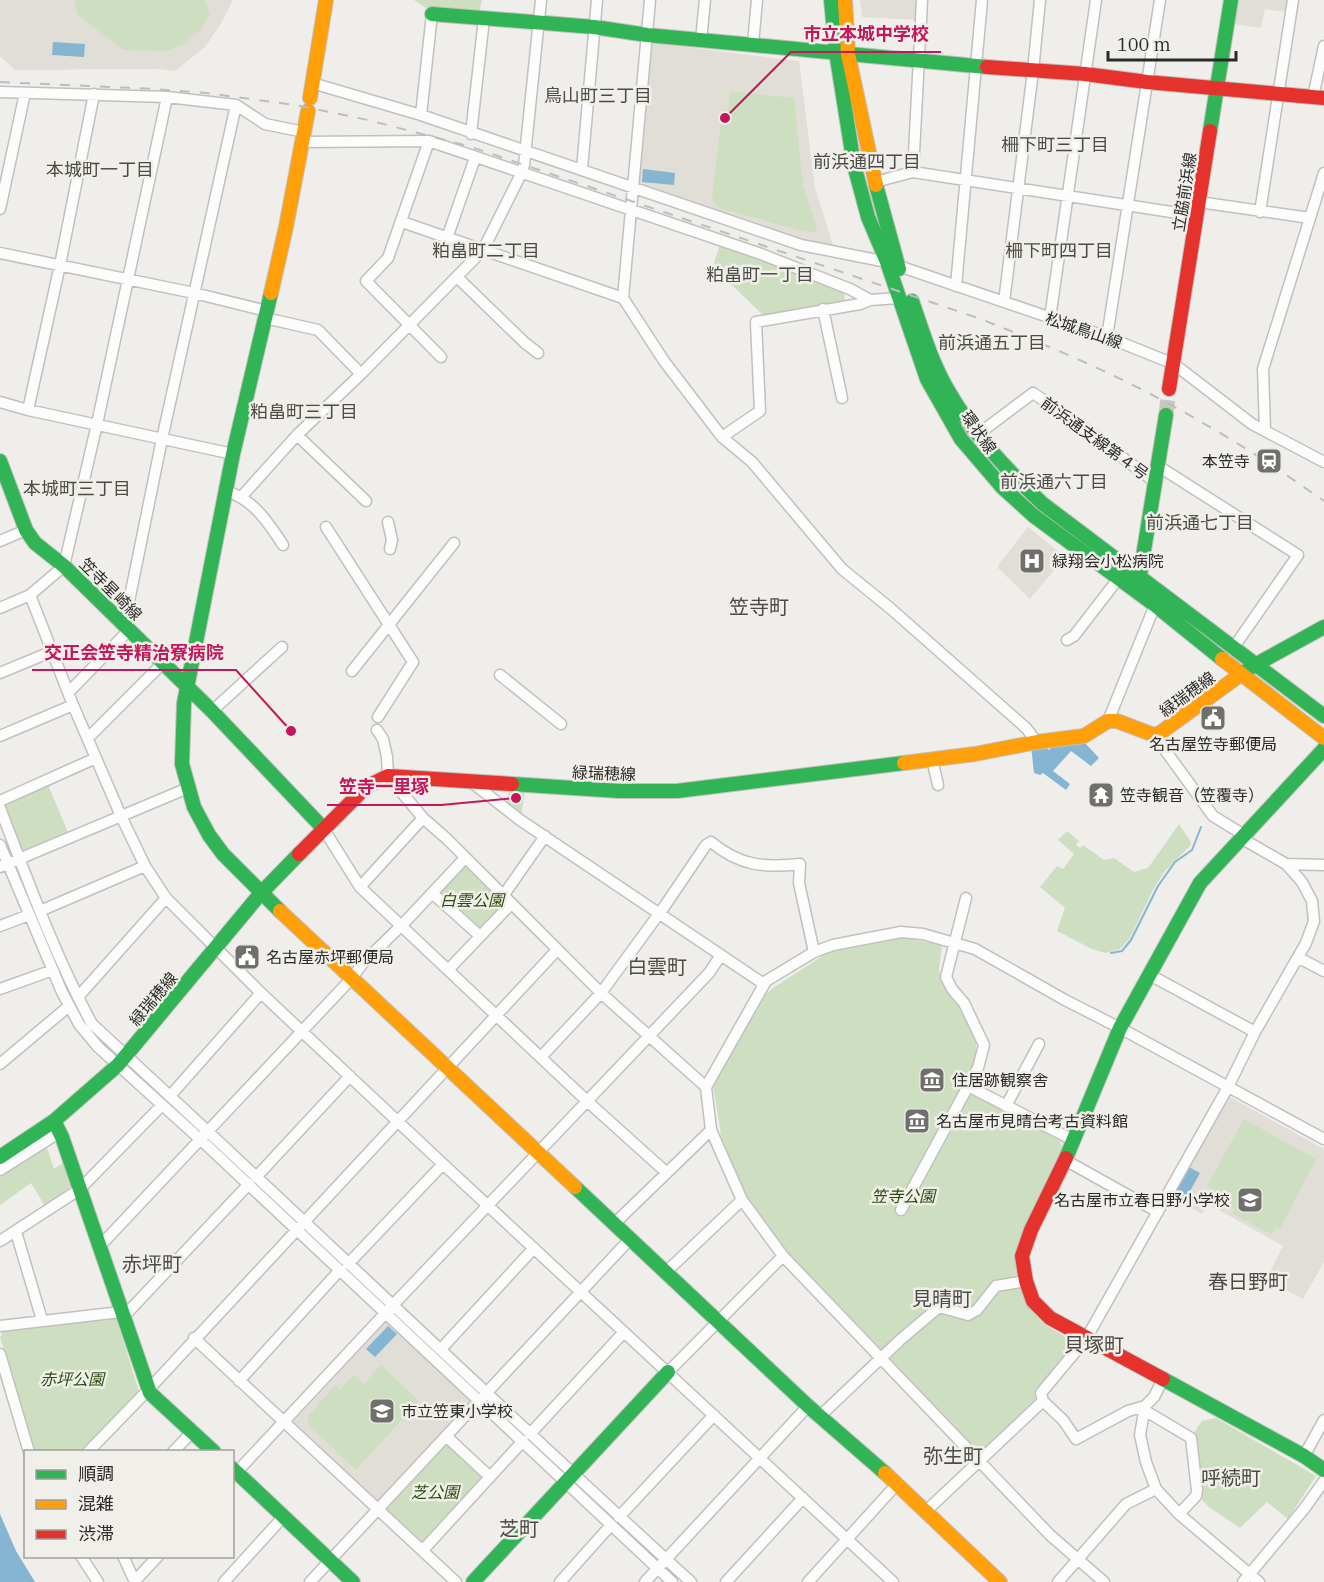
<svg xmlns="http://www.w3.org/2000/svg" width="1324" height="1582" font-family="'IBM Plex Serif','Noto Sans JP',serif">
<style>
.built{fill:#e0ded6}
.green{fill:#cedfc1}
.water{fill:#85b5d0}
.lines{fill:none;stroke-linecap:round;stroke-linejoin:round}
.stream{stroke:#85b5d0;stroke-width:2}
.secondary-tunnel{stroke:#c8c7c3;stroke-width:15;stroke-dasharray:15 8;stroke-linecap:butt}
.street-casing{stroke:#c1c0bd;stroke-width:13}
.fast-casing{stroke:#c1c0bd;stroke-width:16}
.slow-casing{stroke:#c1c0bd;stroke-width:16}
.jam-casing{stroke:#c1c0bd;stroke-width:16}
.street{stroke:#fdfcfc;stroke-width:10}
.fast{stroke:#30b455;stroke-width:14}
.slow{stroke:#ff9f0a;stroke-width:14}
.jam{stroke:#e5322d;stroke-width:14}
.rail{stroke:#bdbdbc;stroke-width:2;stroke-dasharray:10 10;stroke-linecap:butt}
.labels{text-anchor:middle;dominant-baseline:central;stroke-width:5;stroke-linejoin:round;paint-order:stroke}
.street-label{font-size:16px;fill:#2b2a28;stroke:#f0efe9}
.poi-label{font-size:16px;fill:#2b2a28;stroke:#f0efe9;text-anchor:start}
.park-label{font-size:16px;font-style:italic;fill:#2a4c0b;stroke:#f0efe9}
.neighbourhood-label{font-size:18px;fill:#4c4b46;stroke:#f0efe9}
.quarter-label{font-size:20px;fill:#4c4b46;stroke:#f0efe9}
.leader{fill:none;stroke:#c2185b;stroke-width:2}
.callout-dot{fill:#c2185b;stroke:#f0efe9;stroke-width:2}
.callout-label{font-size:18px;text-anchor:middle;font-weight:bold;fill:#c2185b;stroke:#f0efe9;stroke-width:5;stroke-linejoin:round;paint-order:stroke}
</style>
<rect width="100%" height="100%" fill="#efeeea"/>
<path class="built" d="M0,0h233l-11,22 -17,25 -30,24 -16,-2 -144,1 -15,-14z
M860,0h59l-1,20 -56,-3z
M1238,0h52l-2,12 -23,-3 -4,19 -27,-4z
M654,43l145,18 16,127 19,60 -38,-9 -156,-53 -2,-4 12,-135z
M1028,527l37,30 -35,42 -32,-31 1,-4z
M1228,1096l96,53v113l-21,37 -37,-20 17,-33 -75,-42 -6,10 -33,-18z
M386,1322h3l82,77v3l-93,98h-4l-80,-75v-4z"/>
<path class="green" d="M74,0h131l5,14 -9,15 -18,15 -17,7 -43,-1 -46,-36z
M414,0h68l-3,13 -53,-5z
M730,91l64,7 9,88 14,42 -1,4 -18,-2 -79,-22 -7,-9 10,-88h6z
M720,244l116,44 8,5 1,9 -81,14 -51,-49z
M48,785l20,47 -46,21 -19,-48z
M509,790l16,2 -4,23 -14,-11z
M1179,824l12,18 -1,4 -25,25 -11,17 -24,50 -10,11 -15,4 -13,-4 -35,-18 8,-23 -25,-21 17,-21 6,3 11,-15 -16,-14 9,-9 12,10 -3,4 4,3 3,-3 21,15 10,-2 20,14 14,-4z
M464,865l42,41 -27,28 -42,-40z
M904,938l38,7 -3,24 2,11 35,51v32l-12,25 96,53 2,7 -40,85 -5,22 14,55 13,14 28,17 2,6 -39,46 1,9 -58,54 -191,-203 -25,-33 -23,-37 -18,-48 -8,-50 53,-91 7,-6 54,-35z
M1244,1119l72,40 -36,70 -4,-2 -4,8 -40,-22 3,-4 -9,-5 3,-6 -22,-12z
M46,1145l8,24 10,-7 8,22 -2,3 -25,19 -14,-23 -31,22v-29z
M113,1316l3,1 23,75 -57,59h-47l-12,-35 -23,-79 3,-5z
M381,1365l38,36 -63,69 -48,-45v-9l27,-31 5,4 14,-14 10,9z
M1216,1418l100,58 -28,43 -21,-17 -27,26 -31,-21 -7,-7 -8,-62 1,-7 7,-10z
M447,1442l37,33 -61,67 -37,-33z"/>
<path class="water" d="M53,42l32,2 -1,13 -32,-2z
M643,169l32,4 -1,12 -32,-3z
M1085,743l14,15 -8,8 -20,-15 -18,20 17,13 -4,6 -23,-17 -3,2 -6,-2 -3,-27h12l6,4 6,-6z
M1189,1167l11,6 -16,29 -11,-7z
M388,1326l9,8 -22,23 -9,-8z
M0,1514l16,37 19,31h-35z"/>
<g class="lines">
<path class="stream" d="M1111,953l11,-2 9,-11 27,-54 17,-24 17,-12 9,-23"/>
<path class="secondary-tunnel" d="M1166,415l3,-26"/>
<g class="street-casing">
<path id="street" d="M650,0l-27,298 41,63 58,76 30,25 90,107 48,39 136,120 11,14
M701,40l4,-40
M753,44l4,-44
M312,83l109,32 380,130 86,17 220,75 67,27 78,60 72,38
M0,92l167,5 69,8 29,19 39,8
M1313,97l11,-51
M421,115l11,-101
M471,134l13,-115
M429,141l-41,117 -22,23 75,76
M302,142l127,-1 332,113 89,35 20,11
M582,169l15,-169
M913,172l9,-172
M875,182l38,-10 284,44
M1199,202l111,16
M0,209l25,-116
M1260,212l33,-212
M402,222l221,76
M447,238l28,-80
M0,253l194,40 73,18
M457,277l68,66 13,10
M956,286l26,-286
M1004,302l29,-231 7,-71
M823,309l19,89
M265,318l53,12 43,44
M1050,318l46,-318
M1107,337l53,-337
M0,402l28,8 205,44
M28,410l32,-145 34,-171
M1265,430l-2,-61 61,-196
M297,435l69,66
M977,435l56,-42 44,30 78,59
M722,437l38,-26 -4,-89 104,-18 10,-4 29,-2
M1158,466l140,89 -64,92
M226,491c27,8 42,31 57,54
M242,496l55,-61 64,-61 122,-124 38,-76 3,-9 17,-165
M388,522l4,18 -2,9
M326,527l87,135 -35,55
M0,541l26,-11
M30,595l43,110 48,111 24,50 21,32 95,95 182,171 450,418
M0,608l30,-13 34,-29 33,-142 70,-327
M124,626l38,-187 74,-334
M1067,640l7,-4 44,-57
M352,671l102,-128
M0,673l53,-22
M500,675l61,49
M69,692l60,-62
M212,711l70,-64
M1108,721l47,-116
M377,730l6,9 4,18 1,19 35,42 24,21 154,154 105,94 5,43 31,70 41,56 267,279 54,47
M1154,735l59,81 31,19
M0,736l73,-31
M88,738l75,-75
M932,759l6,26
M470,781l50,39 244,164
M0,801l96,-43
M0,808c28,73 55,148 92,216 201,185 397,374 599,558
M323,828l37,59 227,214 80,72
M0,845l62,147 17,32 19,23 103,93 471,442
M1286,864l38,1
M0,867l188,-79
M360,887l63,-69
M432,893l48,43
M503,896l42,-60
M40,911l105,-45
M0,926l29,-11
M1299,958l25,13
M448,970l63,-66
M1150,975l105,57
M0,989l53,-19
M78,997l88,-99
M541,1057l60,-64 63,-86 42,-62 5,-3c29,24 53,26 89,22l-1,19 15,69
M0,1064l69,-58
M968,1086l105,54
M706,1087l60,-106 48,-29 19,-7 68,-13 22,2 52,15 90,51 55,28 204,111
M170,1096l91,-103
M1006,1106l33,-62
M1065,1160l93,52
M0,1170l60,-38
M257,1176l93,-100
M901,1210l77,-142 6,-23 -20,-42 -12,-14 -6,-12 20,-79
M614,1224l97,-94
M16,1232l26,88
M0,1241l80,-52 82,-84
M100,1246l252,-268 11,-15 42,-41 60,-64
M348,1264l95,-100
M666,1272l76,-72
M0,1326l129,-15 120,-127
M194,1338l262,244
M441,1349l93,-101
M0,1354l29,98
M668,1372l115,-116
M1163,1379l-9,18 -9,9 -5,29 6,27 10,27 23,25 80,68
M239,1381l101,-111
M1145,1406l-17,5 -52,28 -13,-19 -20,-19 -2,-8 45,-54 142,-252 27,-55 51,-89 8,-22 -2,-20 -10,-19 -16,-18 -45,-26
M1144,1410l47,28 6,52 -1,6 -17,18
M820,1416l80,-76 39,-33 29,8 9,-5 19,-24 30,-5
M530,1434l94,-102
M446,1436l44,41
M88,1452l61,-63 408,-439
M173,1452l19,-20
M1304,1456l20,-36
M233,1476l160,-171 316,-332 12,-18
M925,1512l118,-111
M619,1517l95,-102
M423,1550l100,-109
M81,1556l17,26
M123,1556l12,26
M134,1582l24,-26
M224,1582l60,-66
M310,1582l320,-343
M560,1582l51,-57
M645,1582l163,-176
M726,1582l77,-84
M808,1582l89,-98
M1058,1582l68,-78 30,-15
M1243,1582l61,-73 20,-28"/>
</g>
<g class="fast-casing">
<path id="fast" d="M831,0l5,52 18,113 14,52 19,45 40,117 34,60 41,48 32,29 121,89 67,54
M432,14l162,13 53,8 340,32
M1210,131l21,-131
M876,185l23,84
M271,293l-38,161 -49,249 -2,61 12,43 15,28 14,19 57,57
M912,301c10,29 19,59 34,86 25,45 60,82 97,117l281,212
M0,461l26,69 9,13 29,23 148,145 111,117
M1138,587l28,-172
M1240,675l15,-10 69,-38
M512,784l107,7h58l227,-28
M54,1121l8,16 88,256 64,59
M0,1157l54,-36 64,-56 143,-172 38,-39
M1066,1158l54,-130 80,-145 124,-134
M575,1187l233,219 77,67
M1163,1379l141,77 20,14
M232,1468l121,114
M473,1582l195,-210"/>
</g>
<g class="slow-casing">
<path id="slow" d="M845,0l3,54 28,131
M310,98l16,-98
M271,293l15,-66 22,-116
M1222,659l102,79
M904,763l71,-9 62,-12 47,-6 24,-15h9l37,14 6,-2 80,-58
M280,911l295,276
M885,1473l115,109"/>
</g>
<g class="jam-casing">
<path id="jam" d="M987,67l98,7 62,8 177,16
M1169,389l41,-258
M299,854l67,-67 22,-11 124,8
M1066,1158l-35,72 -9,26 4,25 7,20 17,17 113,61"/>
</g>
<use href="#street" class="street"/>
<use href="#fast" class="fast"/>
<use href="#slow" class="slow"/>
<use href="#jam" class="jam"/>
<path class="rail" d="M0,82l155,7 51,4 89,12 73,15 100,26 510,172c77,30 152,62 223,104 43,24 83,51 123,79"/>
</g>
<defs>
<g id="station-square" transform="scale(1.35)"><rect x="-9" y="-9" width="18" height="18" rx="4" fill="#706f6c" stroke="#f0efe9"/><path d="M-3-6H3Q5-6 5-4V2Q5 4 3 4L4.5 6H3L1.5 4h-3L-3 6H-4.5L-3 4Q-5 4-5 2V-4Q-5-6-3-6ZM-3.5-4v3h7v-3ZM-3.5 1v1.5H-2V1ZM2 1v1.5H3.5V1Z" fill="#fff"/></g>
<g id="hospital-square" transform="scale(1.35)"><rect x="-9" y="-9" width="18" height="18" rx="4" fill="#706f6c" stroke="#f0efe9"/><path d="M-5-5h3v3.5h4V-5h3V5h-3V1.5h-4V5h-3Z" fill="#fff"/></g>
<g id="civic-square" transform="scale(1.35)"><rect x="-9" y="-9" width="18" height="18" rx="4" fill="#706f6c" stroke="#f0efe9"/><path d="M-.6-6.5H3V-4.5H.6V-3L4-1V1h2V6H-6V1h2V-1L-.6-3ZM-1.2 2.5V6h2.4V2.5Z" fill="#fff"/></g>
<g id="temple-square" transform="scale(1.35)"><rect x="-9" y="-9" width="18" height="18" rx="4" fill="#706f6c" stroke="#f0efe9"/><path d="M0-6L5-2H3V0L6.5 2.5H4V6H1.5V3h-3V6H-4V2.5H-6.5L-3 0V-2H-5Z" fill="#fff"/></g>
<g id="museum-square" transform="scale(1.35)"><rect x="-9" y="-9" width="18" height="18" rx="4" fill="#706f6c" stroke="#f0efe9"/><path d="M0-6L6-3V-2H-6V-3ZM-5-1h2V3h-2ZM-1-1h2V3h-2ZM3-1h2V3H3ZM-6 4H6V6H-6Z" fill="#fff"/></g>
<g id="school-square" transform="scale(1.35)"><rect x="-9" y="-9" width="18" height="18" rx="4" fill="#706f6c" stroke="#f0efe9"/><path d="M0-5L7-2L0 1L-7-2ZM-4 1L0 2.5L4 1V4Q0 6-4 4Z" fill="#fff"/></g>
</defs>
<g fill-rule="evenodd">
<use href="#station-square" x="1269" y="461"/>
<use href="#hospital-square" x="1032" y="561"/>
<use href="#civic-square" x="1213" y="718"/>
<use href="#temple-square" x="1101" y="795"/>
<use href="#civic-square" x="247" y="957"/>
<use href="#museum-square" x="932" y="1080"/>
<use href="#museum-square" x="917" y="1121"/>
<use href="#school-square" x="1250" y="1200"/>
<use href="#school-square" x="382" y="1411"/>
</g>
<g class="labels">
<g class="street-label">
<text transform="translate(1184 192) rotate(-81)">立脇前浜線</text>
<text transform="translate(1084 330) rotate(19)">松城鳥山線</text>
<text transform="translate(979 432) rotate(55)">環状線</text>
<text transform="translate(1095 438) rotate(36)">前浜通支線第４号</text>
<text transform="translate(111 589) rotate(45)">笠寺星崎線</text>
<text transform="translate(1187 694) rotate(-36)">緑瑞穂線</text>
<text transform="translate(604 773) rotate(2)">緑瑞穂線</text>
<text transform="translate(153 999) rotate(-50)">緑瑞穂線</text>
</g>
<g class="poi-label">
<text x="1250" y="461" text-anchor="end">本笠寺</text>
<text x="1052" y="561">緑翔会小松病院</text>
<text x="1213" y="744" text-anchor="middle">名古屋笠寺郵便局</text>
<text x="1120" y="795">笠寺観音（笠覆寺）</text>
<text x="266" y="957">名古屋赤坪郵便局</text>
<text x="952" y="1080">住居跡観察舎</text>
<text x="936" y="1121">名古屋市見晴台考古資料館</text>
<text x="1230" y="1200" text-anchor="end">名古屋市立春日野小学校</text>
<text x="401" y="1411">市立笠東小学校</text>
</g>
<g class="park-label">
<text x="472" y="900">白雲公園</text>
<text x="903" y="1196">笠寺公園</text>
<text x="72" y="1379">赤坪公園</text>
<text x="435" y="1492">芝公園</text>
</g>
<g class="neighbourhood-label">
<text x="598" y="95">鳥山町三丁目</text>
<text x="1055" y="144">柵下町三丁目</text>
<text x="867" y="161">前浜通四丁目</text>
<text x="100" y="169">本城町一丁目</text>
<text x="486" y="250">粕畠町二丁目</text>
<text x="1059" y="250">柵下町四丁目</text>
<text x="760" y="274">粕畠町一丁目</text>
<text x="992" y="342">前浜通五丁目</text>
<text x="304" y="411">粕畠町三丁目</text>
<text x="1054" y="481">前浜通六丁目</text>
<text x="77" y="488">本城町三丁目</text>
<text x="1200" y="522">前浜通七丁目</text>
</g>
<g class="quarter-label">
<text x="759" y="606">笠寺町</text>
<text x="657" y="966">白雲町</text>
<text x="152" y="1263">赤坪町</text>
<text x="1248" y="1281">春日野町</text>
<text x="942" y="1298">見晴町</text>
<text x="1094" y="1344">貝塚町</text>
<text x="953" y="1455">弥生町</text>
<text x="1231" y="1477">呼続町</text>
<text x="519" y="1528">芝町</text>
</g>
</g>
<path class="leader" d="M725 118L791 52H941M291 731L236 670H32M516 798L441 805H327"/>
<g class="callout-dot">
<circle cx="725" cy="118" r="6"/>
<circle cx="291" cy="731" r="6"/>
<circle cx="516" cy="798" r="6"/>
</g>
<g class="callout-label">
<text x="866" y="40">市立本城中学校</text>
<text x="134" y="659">交正会笠寺精治寮病院</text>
<text x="384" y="793">笠寺一里塚</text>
</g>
<rect x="24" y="1450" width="210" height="108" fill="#f0efe9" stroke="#a1a09c" stroke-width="1.5"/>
<rect x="36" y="1470" width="30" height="9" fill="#30b455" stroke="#a1a09c" stroke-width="1.5"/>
<text x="78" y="1480" font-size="18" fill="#2b2a28">順調</text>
<rect x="36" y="1500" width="30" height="9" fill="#ff9f0a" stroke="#a1a09c" stroke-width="1.5"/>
<text x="78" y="1510" font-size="18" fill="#2b2a28">混雑</text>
<rect x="36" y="1530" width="30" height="9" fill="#e5322d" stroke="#a1a09c" stroke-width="1.5"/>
<text x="78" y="1540" font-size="18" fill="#2b2a28">渋滞</text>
<path d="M1108 51v9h128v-9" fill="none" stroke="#2b2a28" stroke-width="3"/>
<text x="1117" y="51" font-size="18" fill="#2b2a28" stroke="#f0efe9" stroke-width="4.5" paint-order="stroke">100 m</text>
</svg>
